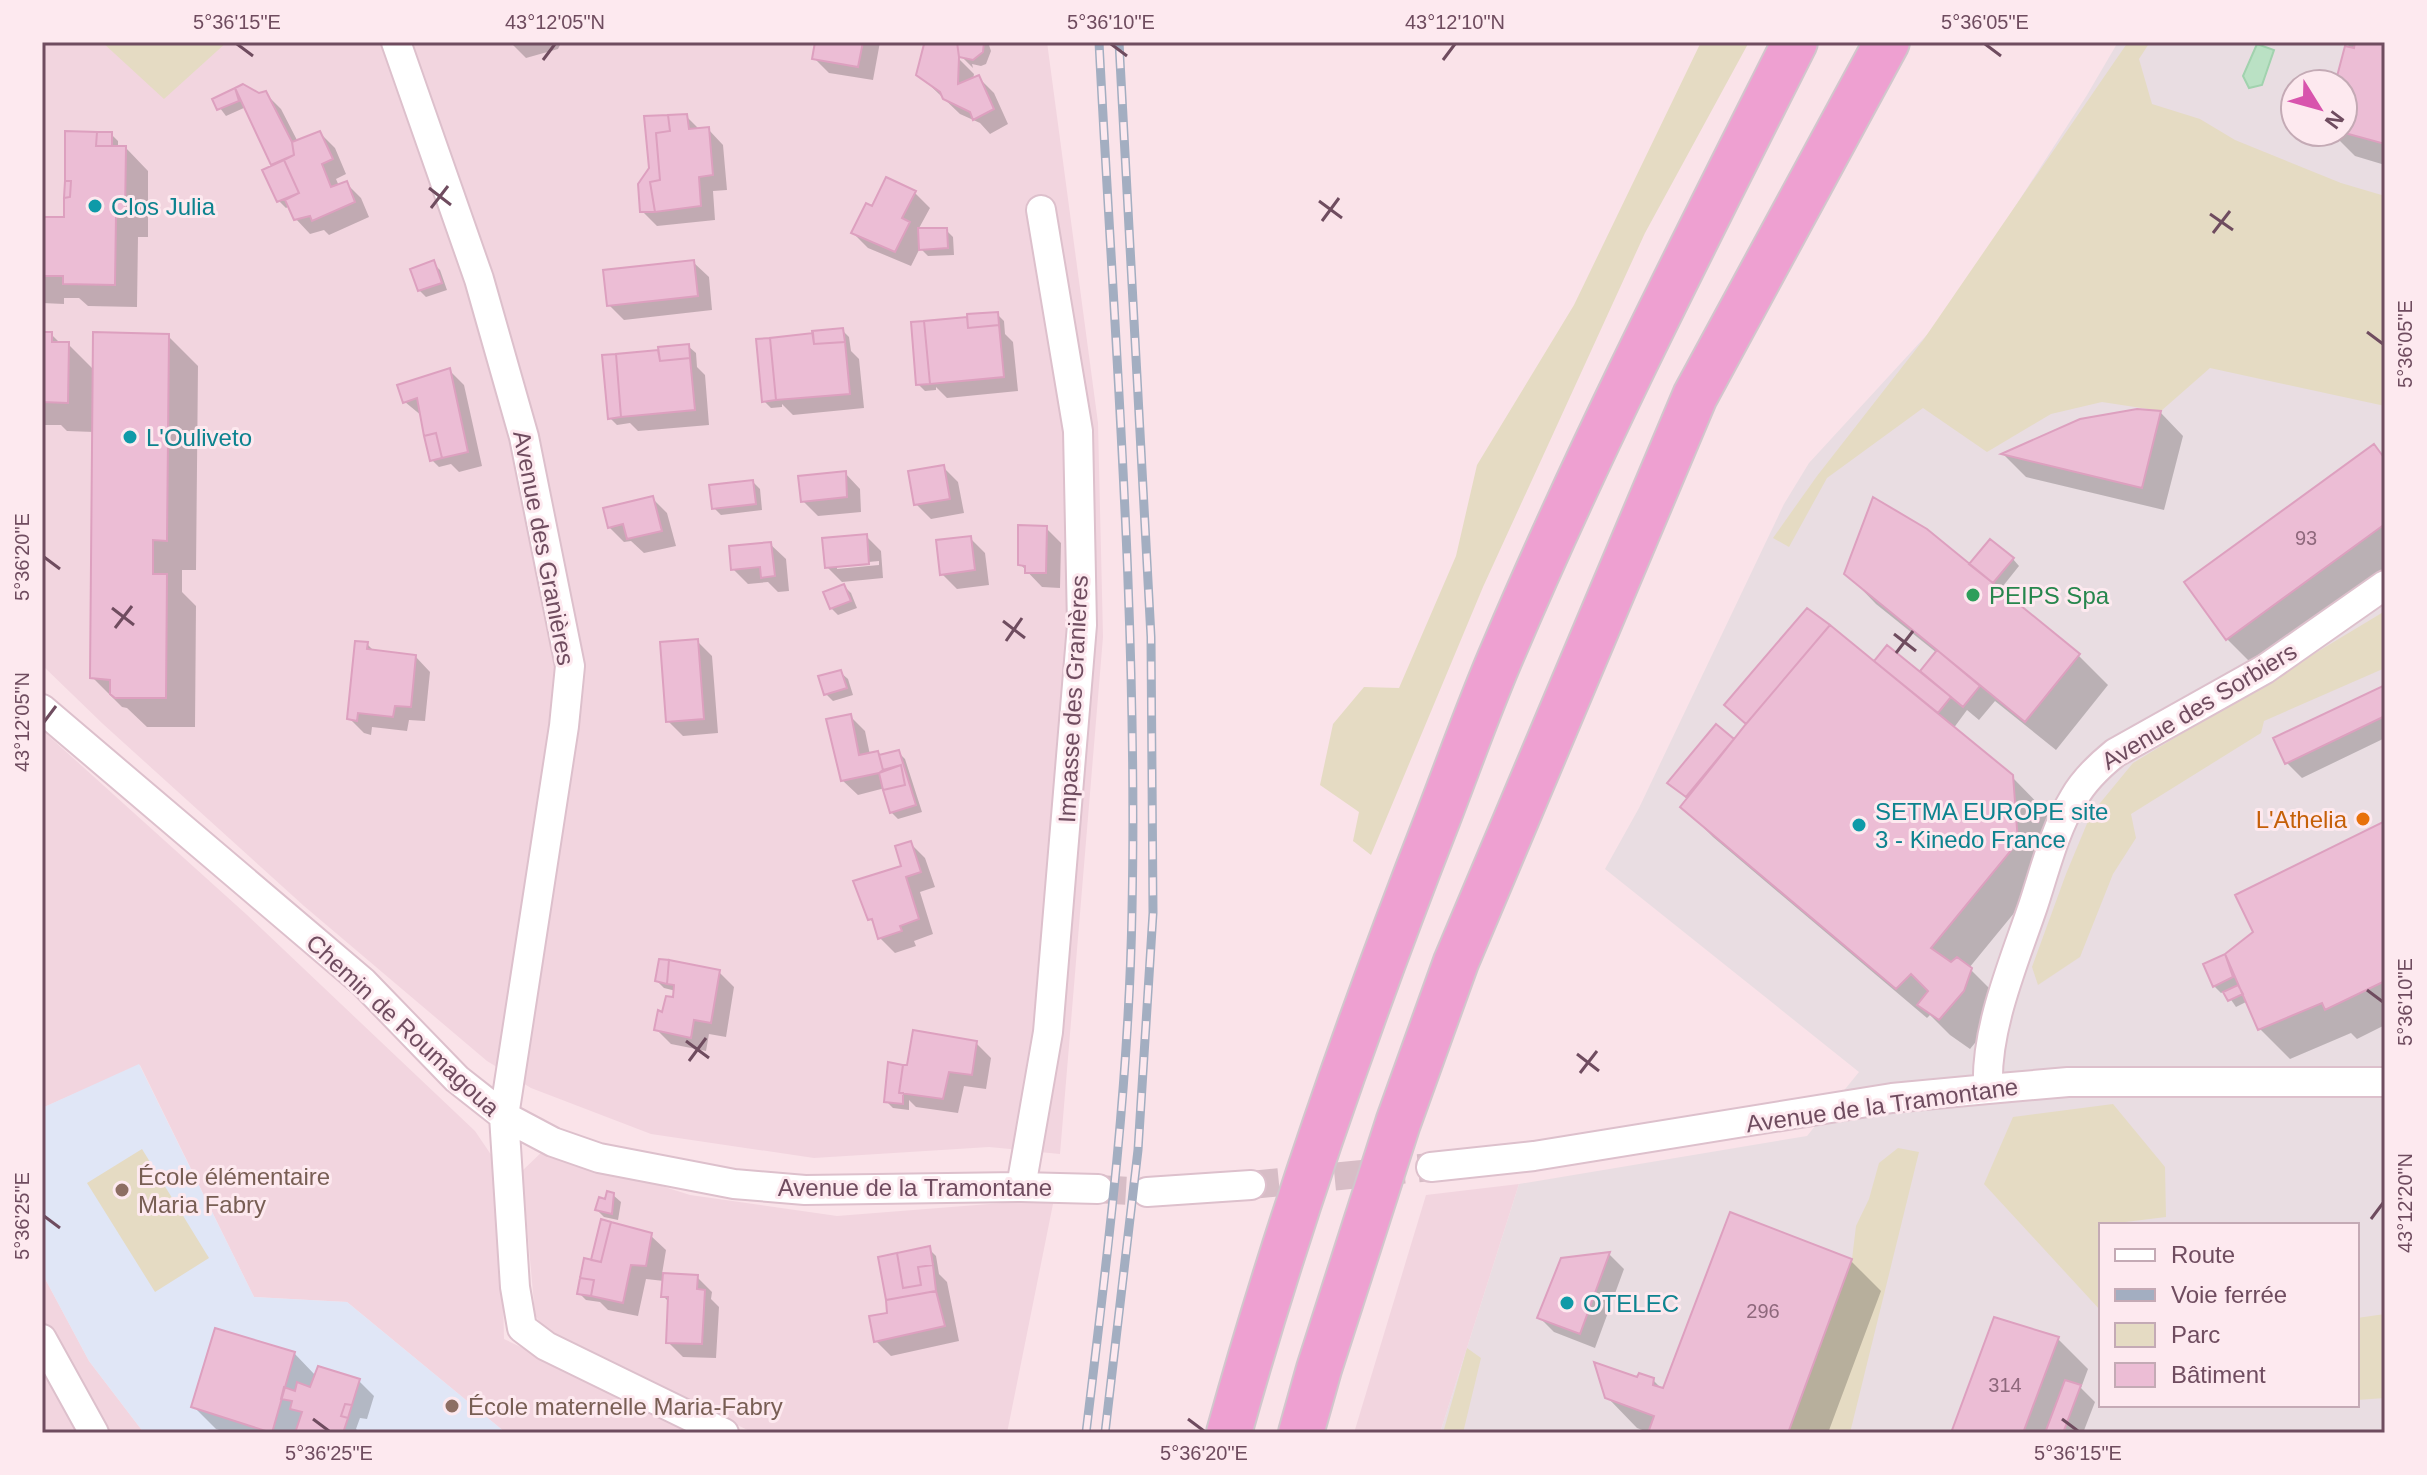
<svg xmlns="http://www.w3.org/2000/svg" width="2427" height="1475" font-family="Arial,sans-serif">
<style>
.residential{fill:#f2d5df}
.industrial{fill:#e9dde2;fill-rule:evenodd}
.education{fill:#e0e6f6}
.green{fill:#e5dbc3}
.water{fill:#bae1c4;stroke:#a1d2ae;stroke-width:2}
.shadow{fill:#0003;fill-rule:evenodd}
.building{fill:#ecbdd5;stroke:#dda0bf;stroke-width:2}
.lines{fill:none;stroke-linecap:round;stroke-linejoin:round}
.street-tunnel{stroke:#d7bdc6;stroke-width:28;stroke-dasharray:28 14;stroke-linecap:butt}
.street-casing{stroke:#ddc0cc;stroke-width:32}
.highway-casing{stroke:#d1c6cc;stroke-width:48}
.street{stroke:#fff;stroke-width:28}
.highway{stroke:#eea0d1;stroke-width:44}
.rail-casing{stroke:#a3aec1;stroke-width:9}
.rail{stroke:#fde9ef;stroke-width:6;stroke-dasharray:18;stroke-linecap:butt}
.ticks{fill:none;stroke:#6f4c5f;stroke-width:3}
.culture-dot{fill:#0f9aa8;stroke:#fde9ef;stroke-width:3}
.leisure-dot{fill:#2e9e5b;stroke:#fde9ef;stroke-width:3}
.food-dot{fill:#e8710a;stroke:#fde9ef;stroke-width:3}
.education-dot{fill:#8d6e63;stroke:#fde9ef;stroke-width:3}
.labels{text-anchor:middle;dominant-baseline:central;stroke-width:6;stroke-linejoin:round;paint-order:stroke}
.number-label{font-size:20px;fill:#8e687c}
.culture-label{font-size:24px;fill:#0d838f;stroke:#fde9ef;text-anchor:start}
.street-label{font-size:24px;fill:#6f4c5f;stroke:#fde9ef}
.leisure-label{font-size:24px;fill:#27864d;stroke:#fde9ef;text-anchor:start}
.food-label{font-size:24px;fill:#c56008;stroke:#fde9ef;text-anchor:end}
.education-label{font-size:24px;fill:#785e54;stroke:#fde9ef;text-anchor:start}
.neatline{fill:none;stroke:#6f4c5f;stroke-width:3}
.ticks-label{font-size:20px;text-anchor:middle;fill:#6f4c5f}
</style>
<rect width="100%" height="100%" fill="#fae3e9"/>
<path class="residential" d="M42,42h1005l51,381 5,214 -43,517 -71,-7 -175,11 -163,-24 -120,-46 -44,-27 -183,-155 -201,-182 -61,-59z
M42,730l204,184 229,217 25,37 4,171 198,94h-196l-159,-131 -93,-5 -114,-232 -98,43z
M545,1149l145,46 147,21 217,-17 -47,234h-253l-205,-97 -14,-21 -13,-144z
M1519,1184l-79,249h-86l72,-238z
M42,1273l47,88 55,72h-102z"/>
<path class="industrial" d="M2118,42h267v1391h-945l79,-249 288,-48 52,-64 -254,-203 34,-61 145,-304 25,-41 137,-149 141,-219zM2295,84h48v48h-48zM2101,1225h256v180h-256z"/>
<path class="education" d="M139,1064l115,233 93,5 159,131h-362l-55,-72 -47,-88v-165z"/>
<path class="green" d="M102,42h125l-63,57z
M1701,42h48l-104,191 -162,354 -112,268 -18,-14 6,-29 -39,-27 13,-61 31,-37 35,1 57,-132 21,-91 97,-160z
M2128,42h22l-11,17 13,45 48,15 35,21 106,43 44,13v210l-175,-38 -49,43 -59,-9 -51,12 -64,38 -64,-44 -96,70 -38,69 -16,-9 44,-62 107,-137z
M2385,611v57l-121,53 -3,12 -130,81 5,24 -23,36 -33,83 -42,28 -6,-18 34,-93 25,-60 42,-51z
M2113,1104l52,63 1,50 -65,8v86l-117,-127 29,-67z
M1898,1148l21,4 -69,281h-62l64,-174 4,-33 13,-27 10,-36z
M142,1149l67,109 -54,34 -68,-109z
M2385,1314v84l-28,2v-82z
M1467,1348l14,10 -18,75h-20z"/>
<path class="water" d="M2257,44l17,6 -12,35 -13,3 -6,-12z"/>
<path class="shadow" d="M510,42h49l1,3 -2,4 -32,9z
M817,42h63l-7,38 -44,-7 -15,-15z
M925,42h63l3,9 -5,13 -5,2 -9,-2 1,4 -13,-13h-5l19,19 -1,6 9,1 12,12 14,31 -18,10 -10,-11 -20,-9 -42,-40z
M2348,42h37v123l-30,-9 -24,-24h12v-48h-6l15,-34 -4,-5z
M243,86l15,9 8,-1 15,15 17,33 22,-9 15,15 11,26 -10,5 3,7 7,-3 15,15 8,19 -40,18 -5,-5 -14,4 -15,-16 -5,-12 -4,2 -7,-7 -4,-35 -29,-59 -20,9 -12,-16z
M686,116l14,14 8,-1 15,16 4,45 -14,1 2,29 -58,6 -15,-15z
M111,134l7,7v7h8l22,23v66h-10l-1,70 -49,-1 -9,-8h-15v6l-22,-1v-87l3,3h21z
M915,193l15,15 -12,22h28l7,7 1,18 -26,1 -8,-8 -9,18 -43,-18 -15,-15 20,-24z
M693,262l16,15 3,33 -88,10 -15,-15z
M433,263l7,7 7,20 -21,7 -7,-7z
M997,314l7,7 1,13 8,8 5,49 -71,7 -11,-11v3l-11,1 -7,-7 48,-65 4,3z
M842,330l7,7 2,14 8,8 5,49 -71,7 -11,-11v3l-11,1 -7,-7z
M42,334h9l10,10h7l26,26 74,-34 30,30 -2,204h-14v22l14,14 -1,121h-48l-20,-19 -5,-1 -30,-30 2,-245 -27,-1 -6,-6h-16v6h-3z
M688,346l8,7 1,14 8,8 4,50 -71,6 -8,-8 -13,2 -7,-7 47,-66 4,4z
M449,370l15,15 18,81 -23,6 -8,-8 -12,3 -7,-7 -10,-44 -17,-14z
M2137,411l24,2 22,23 -19,74 -138,-33 -22,-22 77,-34z
M2374,446l11,12v118l-128,93 -30,-30z
M943,467l15,15 6,31 -33,6 -15,-15z
M845,473l15,16 1,23 -43,4 -15,-15z
M753,482l7,7 2,21 -41,5 -7,-7z
M652,498l15,15 9,33 -32,7 -13,-12 -7,1 -15,-15z
M1046,528l15,15 -1,45 -18,-1 -22,-23z
M866,536l15,15 2,27 -41,4 -15,-15zM879,561v4l-42,4v-4z
M970,538l15,15 4,32 -32,4 -15,-15z
M770,544l16,15 3,32 -11,1 -10,-10 -20,2 -15,-15z
M2013,559l6,7 -20,25 79,64 30,30 -52,65 -61,-49 -16,19 -12,-10 -14,19 59,48 37,38 -5,15 3,43 -78,95 32,32 -8,21 -23,28 -20,-14 -20,-20 -3,3 -214,-181 -30,-30 5,-7 -18,-17 46,-56 18,15 152,-72 34,4 17,-21 -61,-49 -30,-31h131z
M844,586l7,7 6,15 -19,7 -7,-7z
M697,641l15,15 6,77 -35,3 -15,-15z
M367,644l8,8 40,4 15,16 -5,49 -16,-1 -2,11 -35,-4 -1,8 -7,-2 -15,-15z
M840,672l8,7 5,16 -20,6 -7,-7z
M2385,687v51l-83,40 -15,-15z
M850,716l15,15 5,24 7,-2 4,4 17,-5 7,7 17,53 -24,7 -7,-7 -6,-24 -27,7 -16,-15z
M2385,823v202l-28,14 -6,-6 -61,26 -30,-30 -12,-28 -12,6 -11,-16 -4,2 -7,-7 -8,-21 20,-9 30,-24z
M910,843l15,15 10,29 -15,5 13,42 -19,7 2,5 -21,7 -15,-15 -4,-13 -7,-7 35,-51z
M719,972l15,15 -8,50 -17,-3 -3,17 -35,-7 -15,-15 19,-29 1,-9 -12,-3 -7,-7z
M976,1043l15,15 -5,31 -22,-3 -6,27 -42,-6 -7,-7v10l-16,-2 -7,-7 23,-33z
M613,1195l8,7 -3,18 -14,-3 -7,-7z
M650,1235l16,15 -4,24 35,3 15,15 -1,7 8,8 -3,51 -33,-1 -15,-15 2,-39 -7,-7 1,-15 -18,-2 -8,37 -30,-6 -8,-8 -14,-2 -7,-7 13,-31z
M929,1249l7,7 3,18 8,8 12,59 -68,15 -15,-15z
M1609,1254l15,15 -29,79 -41,-16 -15,-15z
M1851,1261l30,30 -53,142h-178l-13,-5 -30,-31 31,-17h15l11,11z
M2058,1339l30,30 -7,19 14,14 -12,31h-130z
M294,1353l22,23 43,5 15,15 -7,23 -7,-1 -4,11 4,4h-132l-12,-4 -23,-23z"/>
<path class="building" d="M815,42h48l-5,25 -46,-8z
M923,42h34l2,15 -1,27 21,-9 15,34 -21,11 -3,-8 -27,-13 -3,-7 -24,-17 8,-31z
M957,42h27l-1,10 -10,8 -14,-3z
M2355,42h30v102l-44,-12 2,-48h-8l10,-38 9,2z
M243,84l16,9 7,-2 26,51 2,13 -23,10 -36,-77z
M235,88l4,13 -22,9 -5,-11z
M687,114l2,15 20,-2 4,48 -14,2 2,29 -46,6 -5,-30 10,-2 -4,-47 14,-2 -2,-16z
M668,115l2,16 -14,2 4,47 -10,2 5,30h-15l-2,-28 11,-16 -5,-52z
M65,131l32,1 -1,14h30l-1,69h-9l-1,70 -52,-1v-8h-21v-62l1,3h21v-19l6,-1 1,-16h-6z
M320,131l13,28 -11,5 9,23 16,-6 8,21 -43,19 -2,-5 -16,4 -9,-20 14,-7 -15,-33 10,-5 -2,-13z
M97,132h15v14h-16z
M284,160l15,33 -22,9 -15,-32z
M886,177l30,14 -14,27 8,4 -15,30 -44,-19 15,-30 6,3z
M65,181h6l-1,16 -6,1z
M918,228h29l1,20 -29,2z
M434,260l8,23 -24,8 -8,-22z
M694,260l4,36 -91,10 -4,-36z
M998,312l1,13 -31,3 -1,-14z
M967,317l1,11 31,-3 5,52 -74,7 -6,-63z
M924,321l6,63 -14,1 -5,-63z
M843,328l2,14 -31,2 -2,-13z
M42,332h10v10h17l-1,61 -26,-1z
M93,332l76,2 -2,207 -14,-1v34h14l-1,124h-51l-5,-4v-14l-20,-2z
M813,333l1,11 31,-2 5,52 -74,6 -6,-62z
M770,338l6,62 -14,2 -6,-63z
M689,344l1,14 -30,3 -2,-14z
M658,350l2,11 30,-3 5,52 -74,7 -5,-63z
M616,354l5,63 -13,2 -6,-64z
M450,368l18,84 -26,6 -6,-25 -12,3 -7,-38 -14,5 -6,-18z
M2137,409l24,2 -19,77 -141,-34 79,-35z
M436,433l6,25 -12,3 -6,-25z
M2374,444l11,15v65l-159,116 -42,-58z
M944,465l6,34 -36,6 -6,-34z
M846,471l1,26 -46,5 -3,-26z
M753,480l3,24 -44,5 -3,-24z
M653,496l9,35 -35,8 -4,-15 -15,4 -5,-20z
M1873,497l54,32 153,125 -55,68 -181,-148z
M1018,525l29,1 -1,47h-21v-7l-7,-1z
M867,534l2,30 -44,4 -3,-30z
M971,536l4,34 -35,5 -4,-35z
M1990,539l24,19 -21,25 -24,-19z
M771,542l4,34 -14,2 -1,-11 -29,3 -2,-24z
M844,584l7,17 -21,8 -7,-17z
M1807,608l23,17 -84,99 -22,-19z
M1830,625l183,150 5,67 -87,106 20,14 6,-5 15,11 -8,23 -25,29 -22,-15 11,-14 -17,-17 -15,15 -216,-182 66,-83z
M698,639l6,80 -38,3 -6,-80z
M355,641l13,1 -1,7 49,6 -5,52 -16,-1 -2,11 -35,-4 -1,8 -10,-2z
M1887,645l64,52 -13,16 -64,-52z
M1937,650l43,36 -17,21 -43,-36z
M841,670l6,18 -23,7 -6,-19z
M2385,685v31l-100,48 -12,-26z
M851,714l8,41 19,-4 5,19 -4,3 -38,8 -15,-62z
M1716,724l18,15 -48,58 -19,-14z
M899,750l17,55 -26,8 -7,-23 22,-5 -4,-20 -18,5 -4,-15z
M901,765l4,20 -22,5 -4,-17z
M2035,803l8,3 -5,16 -10,-3z
M2385,821v160l-60,29 -3,-7 -64,27 -33,-76 28,-22 -18,-37z
M911,841l10,31 -15,5 13,42 -19,7 2,5 -24,8 -6,-20 -4,1 -15,-39 48,-15 -6,-20z
M2225,954l8,23 -20,10 -10,-23z
M659,959l10,1 -2,24 -12,-3z
M669,960l51,10 -9,53 -17,-3 -3,18 -37,-8 4,-20 4,2 4,-16 7,1 1,-12 -7,-1z
M2238,985l5,9 -15,7 -5,-9z
M913,1030l64,11 -5,34 -23,-3 -6,27 -44,-6 4,-28h4z
M888,1062l15,3 -4,28h4v11l-19,-2z
M607,1191l7,2 -2,21 -17,-4 4,-13 6,2z
M1730,1212l122,47 -64,174h-140l6,-17 -49,-18 -11,-36 43,15 2,-4 15,5 -1,7 10,3z
M601,1219l10,3 -10,40 -10,-2z
M611,1222l41,11 -6,33 -15,-1 -8,38 -32,-7 3,-16 -14,-2 4,-20 17,4z
M930,1246l3,19 -15,2 3,18 -18,3 -6,-35z
M1610,1252l-30,82 -43,-16 24,-60z
M897,1253l6,35 18,-3 -3,-18 15,-2 3,26 -50,9 -8,-43z
M663,1273l35,2 -1,14 8,1 -3,54 -36,-1 2,-46h-7z
M580,1278l14,2 -3,16 -14,-2z
M936,1291l9,35 -71,16 -5,-26 18,-3 -1,-13z
M1994,1317l65,20 -36,96h-72z
M215,1328l80,24 -23,81 -81,-26z
M318,1366l42,13 -8,26 -7,-1 -4,12 7,2 -5,15h-48l7,-21 -12,-3 2,-8 -11,-2 3,-12 11,4 2,-9 13,5z
M2065,1380l16,5 -18,48h-18z
M345,1404l7,1 -4,13 -7,-2z"/>
<g class="lines">
<path class="street-tunnel" d="M1251,1185l180,-18
M1098,1189l49,3"/>
<g class="street-casing">
<path id="street" d="M396,42l83,237 45,158 46,229 -6,60 -60,390 11,171 7,41 24,18 178,87
M42,709l321,273 94,97 47,37 49,26 46,16 78,15 57,11 71,6 216,-3 77,2
M1988,1089c-3,-60 26,-127 45,-183 12,-36 21,-75 41,-108 10,-18 25,-32 41,-45l150,-84 120,-84
M1431,1167l103,-11 358,-58 96,-9 80,-7h317
M1021,1187l27,-155 34,-407 -4,-194 -37,-221
M1147,1192l104,-7
M42,1339l52,94"/>
</g>
<g class="highway-casing">
<path id="highway" d="M1229,1433c58,-209 130,-413 209,-615 22,-57 42,-114 66,-169 88,-207 190,-406 291,-607
M1301,1433l18,-64 79,-246 58,-161 239,-566 192,-354"/>
</g>
<use href="#street" class="street"/>
<use href="#highway" class="highway"/>
<g class="rail-casing">
<path id="rail" d="M1086,1433c21,-174 43,-348 46,-523 6,-289 -18,-579 -33,-868
M1105,1433l33,-283 15,-237 -2,-276 -32,-595"/>
</g>
<use href="#rail" class="rail"/>
</g>
<path class="ticks" d="M237,44l16,12M1111,44l16,12M1985,44l16,12M543,60l12,-16M1443,60l12,-16M429,188l22,17M1319,201l23,17M431,208l17,-22M2210,214l23,16M1322,221l17,-23M2213,233l17,-22M2367,332l16,12M44,557l16,12M112,608l22,17M1003,621l22,17M115,628l17,-22M1894,634l22,17M1006,641l16,-23M1896,653l17,-22M44,722l12,-16M2367,990l16,12M686,1041l23,17M1577,1054l22,17M689,1061l17,-23M1580,1073l17,-22M44,1216l16,12M2371,1219l12,-16M313,1419l16,12M1188,1419l16,12M2062,1419l16,12"/>
<g class="culture-dot">
<circle cx="95" cy="206" r="8"/>
<circle cx="130" cy="437" r="8"/>
<circle cx="1859" cy="825" r="8"/>
<circle cx="1567" cy="1303" r="8"/>
</g>
<circle class="leisure-dot" cx="1973" cy="595" r="8"/>
<circle class="food-dot" cx="2363" cy="819" r="8"/>
<g class="education-dot">
<circle cx="122" cy="1190" r="8"/>
<circle cx="452" cy="1406" r="8"/>
</g>
<g class="labels">
<g class="number-label">
<text x="2306" y="538">93</text>
<text x="1763" y="1311">296</text>
<text x="2005" y="1385">314</text>
</g>
<g class="culture-label">
<text x="111" y="206">Clos Julia</text>
<text x="146" y="437">L'Ouliveto</text>
<text x="1875" y="811">SETMA EUROPE site<tspan x="1875" dy="28">3 - Kinedo France</tspan></text>
<text x="1583" y="1303">OTELEC</text>
</g>
<g class="street-label">
<text transform="translate(544 548) rotate(79)">Avenue des Granières</text>
<text transform="translate(1073 699) rotate(-87)">Impasse des Granières</text>
<text transform="translate(2199 706) rotate(-31)">Avenue des Sorbiers</text>
<text transform="translate(403 1025) rotate(43)">Chemin de Roumagoua</text>
<text transform="translate(1882 1105) rotate(-8)">Avenue de la Tramontane</text>
<text x="915" y="1187">Avenue de la Tramontane</text>
</g>
<g class="leisure-label">
<text x="1989" y="595">PEIPS Spa</text>
</g>
<g class="food-label">
<text x="2347" y="819">L'Athelia</text>
</g>
<g class="education-label">
<text x="138" y="1176">École élémentaire<tspan x="138" dy="28">Maria Fabry</tspan></text>
<text x="468" y="1406">École maternelle Maria-Fabry</text>
</g>
</g>
<rect width="2427" height="1475" fill="none" stroke="#fde9ef" stroke-width="88"/>
<rect x="2099" y="1223" width="260" height="184" fill="#fde9ef" stroke="#c4aab5" stroke-width="2"/>
<rect x="2115" y="1249" width="40" height="12" fill="#ffffff" stroke="#c4aab5" stroke-width="2"/>
<text x="2171" y="1263" font-size="24" fill="#6f4c5f">Route</text>
<rect x="2115" y="1289" width="40" height="12" fill="#a3aec1" stroke="#c4aab5" stroke-width="2"/>
<text x="2171" y="1303" font-size="24" fill="#6f4c5f">Voie ferrée</text>
<rect x="2115" y="1323" width="40" height="24" fill="#e5dbc3" stroke="#c4aab5" stroke-width="2"/>
<text x="2171" y="1343" font-size="24" fill="#6f4c5f">Parc</text>
<rect x="2115" y="1363" width="40" height="24" fill="#ecbdd5" stroke="#c4aab5" stroke-width="2"/>
<text x="2171" y="1383" font-size="24" fill="#6f4c5f">Bâtiment</text>
<g transform="translate(2319 108) rotate(127)"><circle r="38" fill="#fde9ef" stroke="#c4aab5" stroke-width="2"/>
<path d="M0-6L14 30L0 20L-14 30Z" fill="#d854ad"/>
<text y="-12" font-size="22" font-weight="bold" text-anchor="middle" fill="#6f4c5f">N</text>
</g>
<rect x="44" y="44" width="2339" height="1387" class="neatline"/>
<g class="ticks-label">
<text x="237" y="29">5°36'15"E</text>
<text x="555" y="29">43°12'05"N</text>
<text x="1111" y="29">5°36'10"E</text>
<text x="1455" y="29">43°12'10"N</text>
<text x="1985" y="29">5°36'05"E</text>
<text transform="translate(2405 344) rotate(-90)" y="7">5°36'05"E</text>
<text transform="translate(22 557) rotate(-90)" y="7">5°36'20"E</text>
<text transform="translate(22 722) rotate(-90)" y="7">43°12'05"N</text>
<text transform="translate(2405 1002) rotate(-90)" y="7">5°36'10"E</text>
<text transform="translate(2405 1203) rotate(-90)" y="7">43°12'20"N</text>
<text transform="translate(22 1216) rotate(-90)" y="7">5°36'25"E</text>
<text x="329" y="1460">5°36'25"E</text>
<text x="1204" y="1460">5°36'20"E</text>
<text x="2078" y="1460">5°36'15"E</text>
</g>
</svg>
